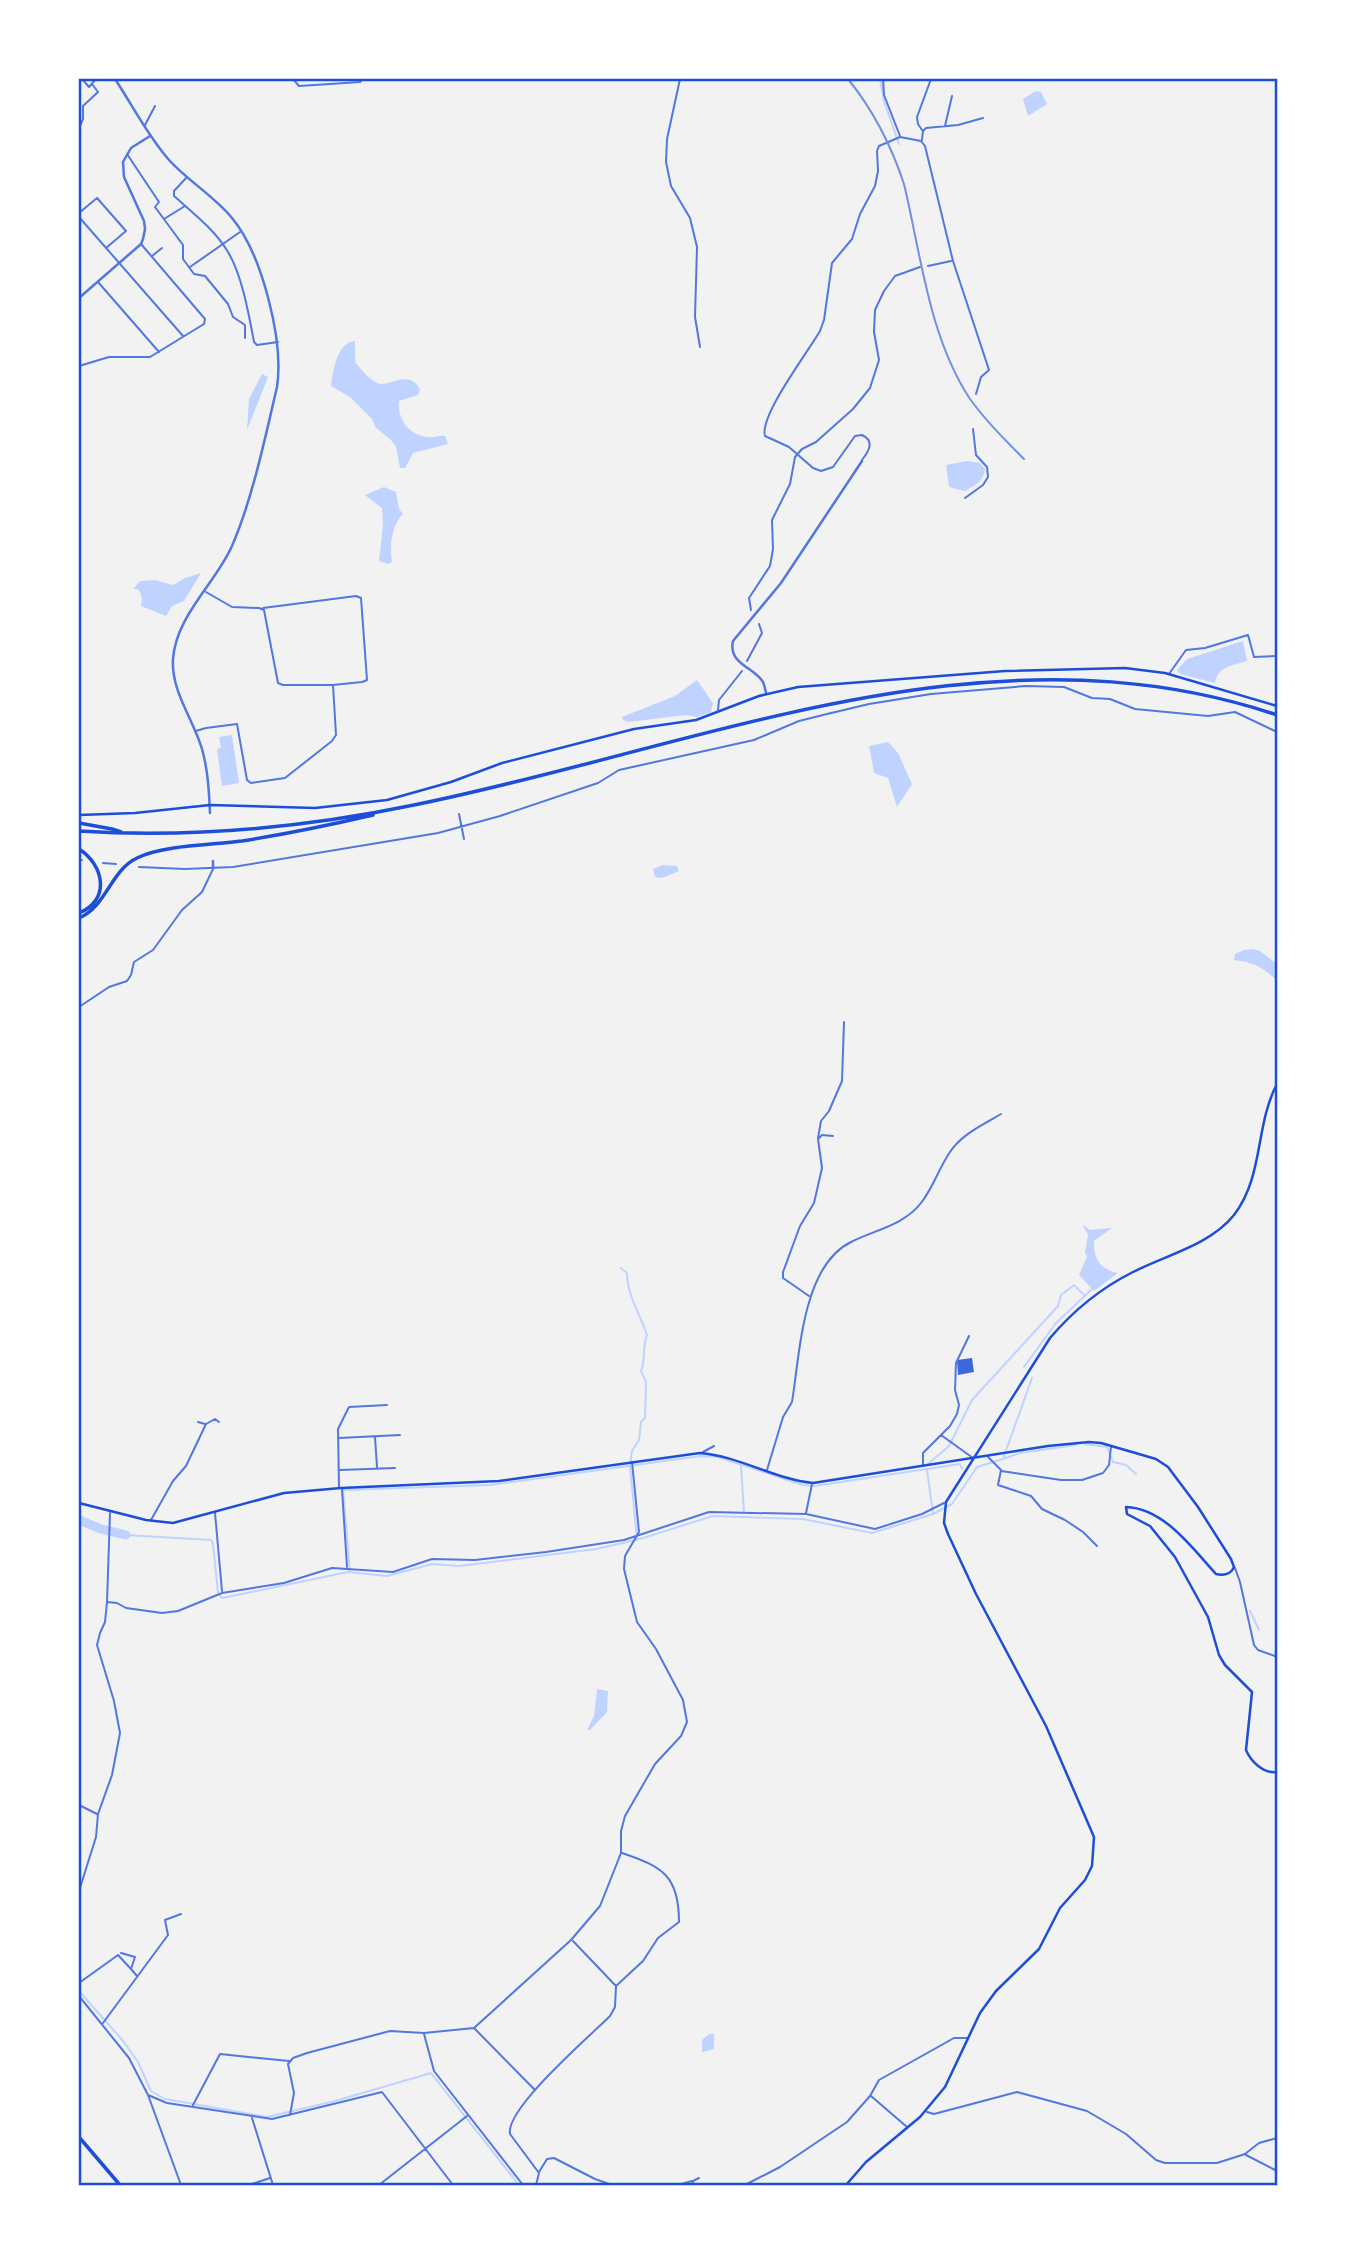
<svg xmlns="http://www.w3.org/2000/svg" width="1356" height="2264" font-family="'Fira Sans',sans-serif">
<style>
.water{fill:#bfd3fe}
.lines{fill:none;stroke-linecap:round;stroke-linejoin:round}
.stream{stroke:#bfd3fe;stroke-width:2}
.river{stroke:#bfd3fe;stroke-width:9}
.building{fill:#3d67dc}
.minor{stroke:#5277de;stroke-width:2}
.tertiary{stroke:#5277de;stroke-width:2.5}
.secondary{stroke:#1d4ed8;stroke-width:2.5}
.primary{stroke:#1d4ed8;stroke-width:3.5}
.motorway{stroke:#1d4ed8;stroke-width:3.5}
.rail{stroke:#7290e2;stroke-width:2}
.neatline{fill:none;stroke:#1d4ed8;stroke-width:2.5}
</style>
<rect width="100%" height="100%" fill="#f2f2f2"/>
<path class="water" d="M1036,91l5,1 6,12 -19,12 -5,-17z
M355,341v21c6,7 14,17 22,21 12,5 31,-15 43,6l-2,6 -19,6c-2,17 10,35 29,36 6,1 11,-2 17,-1l3,8 -35,9 -8,15h-5l-4,-22 -6,-7 -14,-11 -4,-9 -22,-22 -19,-11c2,-15 6,-44 24,-45z
M262,374l6,3 -21,53 2,-31z
M967,461l13,2 5,6c-2,13 -9,16 -20,22l-16,-4 -3,-22z
M384,487l12,5 3,17 4,5c-11,11 -14,31 -11,48l-4,2 -9,-3 4,-37 -1,-16 -17,-13z
M201,573l-17,28 -12,5 -6,10 -25,-10c1,-6 2,-9 -3,-17h-5l7,-8 15,-1 18,5 12,-7z
M1243,641l4,20c-14,4 -30,6 -32,22l-35,-9 -3,-4 10,-11z
M697,680l16,23 -2,9 -14,5 -11,-2 -58,7 -5,-2 -1,-3 53,-21z
M232,735l7,48 -17,3 -5,-37 4,-1 -2,-11z
M888,742l10,11 14,31 -15,23 -9,-29 -14,-5 -5,-27z
M663,865l14,1 2,5 -17,7 -7,-1 -2,-8z
M1253,949l7,2 17,13v17c-14,-14 -24,-19 -43,-21l1,-6 9,-4z
M1082,1224l8,6 22,-2 -18,13c-1,17 6,29 24,32l-24,18 -15,-16 8,-18 -2,-5 3,-17z
M597,1689l11,2 -1,21 -17,18h-3l7,-14z
M709,2034h5v15l-12,3v-12z"/>
<g class="lines">
<path class="stream" d="M880,79l4,22 15,43
M621,1268l6,5c0,22 13,41 20,62 -5,12 -1,24 -6,36l5,11 -1,36 -4,4 -2,18 -7,11 -2,15 7,74
M1024,1367l32,-44 36,-34
M1085,1444l22,3 6,15 13,3 10,9
M1003,1459l17,-6 56,-8
M928,1464l21,-18 23,-46 86,-94 3,-11 13,-10 11,11
M741,1466l3,46
M927,1470l6,43
M126,1535l85,5 2,4 5,49 4,5 126,-26 39,4 45,-12 27,2 137,-17 44,-10 73,-23 90,3 69,14 61,-19 19,-10 25,-37 26,-8 29,-81
M350,1572l-7,-82 147,-5 211,-29 17,1 85,28 11,1 146,-22 2,5
M1250,1611l9,19
M1275,1651l2,9
M79,1991l45,51 14,20 13,29 14,8 102,18 68,-16 96,-28 88,112"/>
<path class="river" d="M79,1520l22,9 25,6"/>
</g>
<path class="building" d="M972,1358l2,14 -16,3 -1,-15z"/>
<g class="lines">
<path class="minor" d="M82,79l7,8 7,-8
M293,79l6,7 61,-4 3,-3
M680,79l-13,60 -1,23 5,24 19,32 7,29 -2,70 5,30
M883,79l1,16 16,41
M145,125l10,-19
M945,126l7,-30
M79,128l4,-9v-13l15,-14 -6,-8
M922,130l-4,-6 -1,-7 14,-38
M922,140l1,-9 3,-3 32,-3 25,-7
M127,154l32,48 -4,5 28,38v14l11,15 11,2 23,28 5,13 12,8v13
M187,177l-13,14v5c19,17 41,34 54,56 14,23 21,63 26,90l3,3 21,-3
M79,213l18,-15 29,33 -20,17
M79,217l104,119
M164,219l21,-13
M152,256l10,-8
M928,266l23,-5
M190,267l50,-35
M98,282l61,70
M79,366l30,-9h41l54,-33 1,-5 -64,-75
M862,460c7,-9 13,-19 0,-25l-7,1 -22,31 -12,4 -8,-3 -24,-21 -24,-11c-6,-20 43,-84 55,-105l4,-11 8,-57 20,-24 8,-25 15,-28 3,-15 -1,-20 2,-5 21,-9 21,4 4,5 28,115 36,109 -8,7 -5,17
M965,498l18,-13 5,-8 -1,-10 -11,-12 -3,-26
M263,608l93,-12 5,2 6,82 -5,2 -29,3
M751,610l-2,-12 21,-32 3,-17 -1,-29 18,-36 5,-27 7,-8 14,-7 37,-33 17,-21 9,-28 -5,-28 1,-22 9,-19 11,-15 25,-9
M747,661l15,-28 -3,-9
M1169,674l17,-24 19,-2 43,-13 6,22 23,-1
M718,710l1,-10 23,-29
M196,731l10,-3 31,-4 10,56 4,3 34,-5 47,-37 4,-6 -3,-50h-50l-5,-2 -14,-73 -5,-2 -27,-1 -26,-15
M459,814l5,25
M79,860h3
M103,863l13,1
M139,867l46,2 48,-2 205,-34 62,-17 98,-33 21,-13 135,-30 45,-19 28,-7 42,-10 62,-10 95,-8 38,1 28,11 18,1 25,10 73,7 27,-4 42,20
M79,1007l30,-20 18,-6 4,-6 3,-13 19,-12 29,-40 20,-18 11,-23
M818,1138l3,-17 8,-10 13,-30 2,-59
M809,1296l-26,-18v-6l17,-46 14,-23 8,-35 -4,-29 4,-4 11,1
M198,1422l7,2
M941,1435l32,23
M375,1437l2,30
M339,1438l61,-3
M703,1452l11,-6
M988,1457l13,13 -3,15 33,11 11,13 23,11 18,12 14,14
M923,1466v-13l27,-27 7,-12 2,-9 -4,-15 1,-27 13,-27
M340,1470l55,-2
M767,1470l16,-53 9,-15c8,-48 10,-136 59,-160 24,-12 53,-17 70,-39 12,-15 18,-35 29,-51 12,-18 33,-27 51,-38
M1001,1471l60,9h21l21,-7 6,-8 2,-18
M339,1487l-1,-58 11,-22 38,-2
M342,1489l5,78
M215,1513l7,78
M806,1513l6,-29
M151,1520l22,-39 13,-15 20,-42 9,-5 4,3
M1235,1568l5,14 14,63 4,5 17,6
M107,1602l10,1 9,5 36,5 16,-2 44,-18 62,-10 48,-15 61,4 39,-13 43,1 71,-8 78,-12 85,-28 97,2 69,15 47,-15 22,-11
M79,1805l18,9
M79,1891l17,-54 2,-23 14,-39 8,-42 -6,-32 -17,-56 3,-12 5,-11 2,-20 3,-89
M573,1941l42,44
M121,1953l14,4 -4,12 6,7
M79,1983l39,-28 13,14
M79,1996l50,62 19,37 33,90
M103,2023l65,-88 -3,-15 16,-6
M474,2028l60,61
M424,2034l10,37 89,114
M148,2095l19,8 105,16 110,-27 71,93
M871,2096l36,31
M193,2105l27,-51 69,7
M927,2112l7,2 83,-22 70,19 39,23 30,26 9,3h52l28,-9 14,-11 18,-5
M290,2115l4,-22 -6,-29 5,-6 14,-5 83,-22 34,2 50,-5 97,-88 29,-34 21,-53v-22l4,-15 30,-52 26,-28 6,-14 -4,-22 -27,-51 -19,-27 -13,-53 1,-13 14,-24 -7,-70
M252,2118l21,67
M1246,2155l31,16
M539,2172l8,-13 7,-1 41,21 17,6
M693,2181l6,-3
M249,2185l21,-7
M379,2185l88,-69
M536,2185l3,-12 -29,-39c-5,-25 80,-98 100,-118l5,-9 1,-21 27,-25 15,-23 21,-16c0,-46 -16,-55 -57,-69
M678,2185l14,-4 2,4
M745,2185l35,-18 67,-45 23,-26 9,-16 75,-42h13"/>
<path class="tertiary" d="M115,79c18,27 32,56 54,81 19,21 45,36 63,58 30,36 52,123 45,169 -12,51 -24,110 -45,159 -17,38 -56,70 -59,113 -2,33 20,59 29,90 6,21 7,43 8,64
M79,298l62,-54 2,-5 2,-10 -1,-8 -20,-44 -1,-15 8,-14 19,-12
M766,694c0,-2 -2,-10 -3,-12 -9,-15 -35,-18 -30,-41l48,-58 81,-122
M213,861v7"/>
<path class="secondary" d="M79,815l56,-2 75,-8 105,3 72,-8 64,-18 51,-19 132,-34 62,-9 63,-24 39,-9 207,-16 120,-3 40,5 112,33
M79,1503l67,17 27,3 111,-30 57,-5 158,-7 201,-28c39,3 74,26 113,30l235,-37 41,-4 12,1 55,16 12,8 30,40 33,52 3,8c-3,7 -10,9 -18,7 -23,-25 -52,-66 -90,-67l1,7 23,12 25,31 33,60 11,38 6,10 27,27 -6,58c5,12 18,24 31,22
M846,2185l20,-23 54,-45 25,-30 35,-74 16,-22 43,-42 21,-41 25,-28 7,-14 2,-29 -48,-111 -70,-132 -28,-60 -4,-11 2,-21 104,-164c23,-27 51,-50 83,-66 33,-17 77,-27 101,-57 30,-39 21,-90 43,-131"/>
<path class="primary" d="M79,2137l41,48"/>
<path class="motorway" d="M79,823l33,6 9,3
M79,831c112,7 224,-3 335,-26 284,-57 572,-188 863,-90
M79,849c25,16 32,51 0,64
M79,918c28,-12 31,-47 58,-60 25,-13 75,-13 105,-17 44,-7 88,-16 131,-26"/>
<path class="rail" d="M848,79c26,32 43,66 56,105 17,71 25,153 66,215 16,22 35,41 54,60"/>
</g>
<rect width="1356" height="2264" fill="none" stroke="#ffffff" stroke-width="161"/>
<rect x="80" y="80" width="1196" height="2104" class="neatline"/>
</svg>
